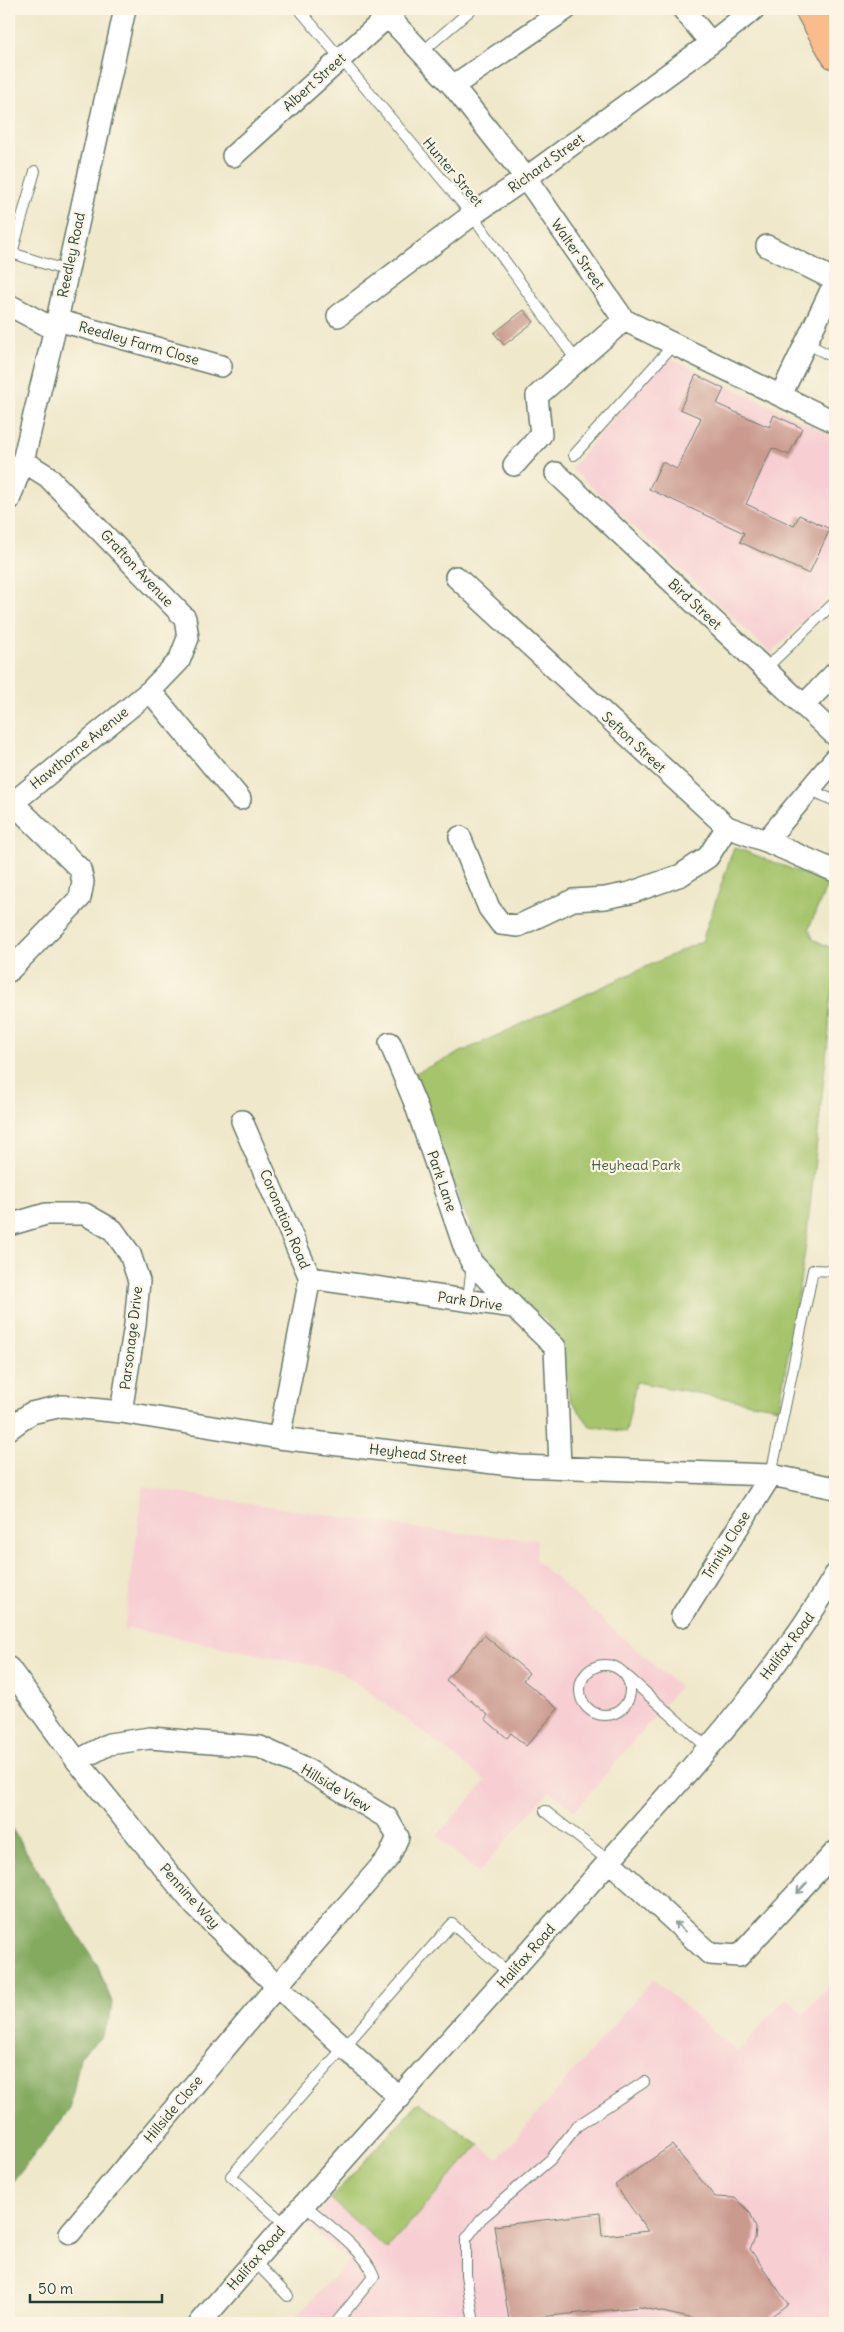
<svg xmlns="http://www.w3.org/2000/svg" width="844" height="2332" font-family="Delius,sans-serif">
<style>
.built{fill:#f7cfd3}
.green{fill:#a6c46c;stroke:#628050}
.forest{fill:#84aa60;stroke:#52744a}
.building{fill:#cb9a8f}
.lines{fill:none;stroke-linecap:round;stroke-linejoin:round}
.service-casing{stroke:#687969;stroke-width:12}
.minor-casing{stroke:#687969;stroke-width:24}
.trunk-casing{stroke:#687969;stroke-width:30}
.service{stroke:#fff;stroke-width:10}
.minor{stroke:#fff;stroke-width:21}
.trunk{stroke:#fabc8b;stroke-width:28}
.oneway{stroke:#8f9e9a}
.labels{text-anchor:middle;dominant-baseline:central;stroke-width:4.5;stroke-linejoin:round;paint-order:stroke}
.street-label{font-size:14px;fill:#1f3d34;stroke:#fcf5e5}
.park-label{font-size:14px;fill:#415f42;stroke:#fcf5e5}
</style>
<rect width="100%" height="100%" fill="#fcf5e5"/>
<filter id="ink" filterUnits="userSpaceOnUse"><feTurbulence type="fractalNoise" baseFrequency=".02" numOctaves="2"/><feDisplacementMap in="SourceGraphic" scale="10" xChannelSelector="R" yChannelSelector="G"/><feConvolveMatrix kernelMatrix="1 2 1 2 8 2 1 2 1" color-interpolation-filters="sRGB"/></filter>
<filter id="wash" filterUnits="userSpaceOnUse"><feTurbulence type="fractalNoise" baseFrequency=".0096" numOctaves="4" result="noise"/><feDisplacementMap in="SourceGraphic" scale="20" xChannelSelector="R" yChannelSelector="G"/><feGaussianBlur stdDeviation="1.12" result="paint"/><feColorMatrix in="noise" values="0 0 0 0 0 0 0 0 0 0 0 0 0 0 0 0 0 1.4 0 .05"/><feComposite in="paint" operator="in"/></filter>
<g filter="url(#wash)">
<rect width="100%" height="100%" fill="#efe8cb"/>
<path class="built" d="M667,357l168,80v154l-64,62 -200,-185z
M143,1487l285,43 109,10 -1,21 143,126 -104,124 -26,-20 -71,82 -41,-37 49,-55 -89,-69 -58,-41 -210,-43 -5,4z
M835,1978v345h-546l60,-62 -41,-35 22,-27 57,50 92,-104 19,14 155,-180 84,73 49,-54 17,16z"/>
<path class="green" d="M734,847l94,36 -19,45 4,11 22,11v33l-5,21 -1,27 -24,221 -26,156 -143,-26 -10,50 -36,-6 -20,-27 -14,-63 -10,-16 -32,-26 -21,-24 -15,-25 -67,-170 291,-134z
M419,2102l60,43 -92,104 -57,-50z"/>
<path class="forest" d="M9,1824l88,141 15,37 -2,16 -9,19 -21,20 -10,52 -61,78z"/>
<g id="blocks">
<path class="building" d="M524,310l10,12 -30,23 -10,-12z
M696,375l28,14 -7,15 52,23 5,-12 28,13 -13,27 -17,-7 -26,56 48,22 5,-11 31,14 -21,45 -69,-32 4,-9 -95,-44 13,-27 15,7 24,-51 -21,-9z
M484,1635l45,38 -6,7 35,29 -32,37 -15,-13 -4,5 -22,-19 3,-4 -42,-35z
M672,2145l43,52 20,1 15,14 6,16 -1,11 -5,10 38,55 -26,19h-59l-5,-3 -58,-13 -131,13 -15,-94 106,-13 2,23 46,-5 -33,-46z"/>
</g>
</g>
<g filter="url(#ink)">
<use href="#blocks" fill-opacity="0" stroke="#687969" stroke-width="1"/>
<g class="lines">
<g class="service-casing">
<path id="service" d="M299,9l173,206 104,145
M422,52l50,-43
M35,171l-23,82 55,18
M806,343l29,15
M574,455l100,-111
M764,670l71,-68
M809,789l26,12
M468,1300l4,-36
M771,1475l42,-205 22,1
M580 1690a25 25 0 1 1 50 0a25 25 0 1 1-50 0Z
M628,1677l80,71
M545,1811l64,50
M304,2204c22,20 60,45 70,72l-38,47
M285,2224l-54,-48 221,-252 58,50
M254,2261l34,35
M474,2323l-8,-48v-36l15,-20 70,-60 26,-33 67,-44"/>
</g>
<g class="minor-casing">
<path id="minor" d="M381,9l72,77 73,92 98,142 211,102
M683,9l28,34
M453,86l113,-77
M233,156l163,-147
M767,246l68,34
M9,305l45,24
M338,316l134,-101 54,-37 185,-135 43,-34
M57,320l164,46
M781,395l54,-113
M514,465l27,-30 -4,-39 87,-76
M556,473l279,262
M9,500l14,-39 34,-141 68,-311
M456,577l271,250 39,14 69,30
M150,691l90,108
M803,706l32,-33
M9,806l141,-115 29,-30 9,-23 -3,-20 -138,-142 -24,-15
M460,837l29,71 12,16 17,2 55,-26 32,-2 25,-5 51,-18 27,-18 19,-30
M766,841l69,-82
M9,971l71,-73 3,-16 -3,-13 -68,-67
M390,1043l25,60 50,146 7,14 42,44
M242,1121l68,157 -31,160
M9,1225l37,-11h39l28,16 17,24 9,27 -4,44 -14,87
M310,1278l204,29 41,40 5,119
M9,1429l22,-16 31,-7 59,6 158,26 240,28 252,9 64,13
M682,1616l89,-141
M9,1668l68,93 118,145 82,80 123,112
M609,1861l101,93 29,2 96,-104
M70,2233l207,-247 112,-129 9,-20 -11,-19 -86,-52 -41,-19 -110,-9 -41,6 -32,17
M200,2323c132,-153 269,-302 403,-455 82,-93 169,-186 232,-293"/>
</g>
<g class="trunk-casing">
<path id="trunk" d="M809,9l26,46"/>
</g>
<use href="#service" class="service"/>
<use href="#minor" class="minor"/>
<use href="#trunk" class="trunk"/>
</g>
<defs><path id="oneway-shaft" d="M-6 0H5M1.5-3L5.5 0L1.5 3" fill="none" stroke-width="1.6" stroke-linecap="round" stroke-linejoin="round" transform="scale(1.25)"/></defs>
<g class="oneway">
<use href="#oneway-shaft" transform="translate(802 1888) rotate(133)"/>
<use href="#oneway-shaft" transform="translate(680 1927) rotate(-137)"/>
</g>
</g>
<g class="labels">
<g class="street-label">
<text transform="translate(314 82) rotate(-42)">Albert Street</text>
<text transform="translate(546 163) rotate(-36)">Richard Street</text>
<text transform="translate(453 172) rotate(50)">Hunter Street</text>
<text transform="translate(578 254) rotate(55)">Walter Street</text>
<text transform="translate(71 255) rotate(-78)">Reedley Road</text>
<text transform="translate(139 343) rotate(16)">Reedley Farm Close</text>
<text transform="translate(137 568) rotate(47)">Grafton Avenue</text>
<text transform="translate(695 604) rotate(43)">Bird Street</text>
<text transform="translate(634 742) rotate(43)">Sefton Street</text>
<text transform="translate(79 748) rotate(-39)">Hawthorne Avenue</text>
<text transform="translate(442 1181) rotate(71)">Park Lane</text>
<text transform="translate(285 1219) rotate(67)">Coronation Road</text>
<text transform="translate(470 1301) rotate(8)">Park Drive</text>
<text transform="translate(131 1338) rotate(-83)">Parsonage Drive</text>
<text transform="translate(418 1454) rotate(6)">Heyhead Street</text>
<text transform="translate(726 1545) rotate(-58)">Trinity Close</text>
<text transform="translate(787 1646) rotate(-53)">Halifax Road</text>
<text transform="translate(336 1788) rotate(31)">Hillside View</text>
<text transform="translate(190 1896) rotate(48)">Pennine Way</text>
<text transform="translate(526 1956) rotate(-49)">Halifax Road</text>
<text transform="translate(173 2109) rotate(-50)">Hillside Close</text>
<text transform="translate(256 2258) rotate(-49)">Halifax Road</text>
</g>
<g class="park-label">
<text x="636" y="1165">Heyhead Park</text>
</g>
</g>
<rect width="844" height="2332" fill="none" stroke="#fcf5e5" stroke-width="30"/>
<path d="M30 2294v8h132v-8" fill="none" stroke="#1f3d34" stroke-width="2.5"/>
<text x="38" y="2294" font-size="15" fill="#1f3d34" stroke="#fcf5e5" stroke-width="4" paint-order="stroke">50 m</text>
</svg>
